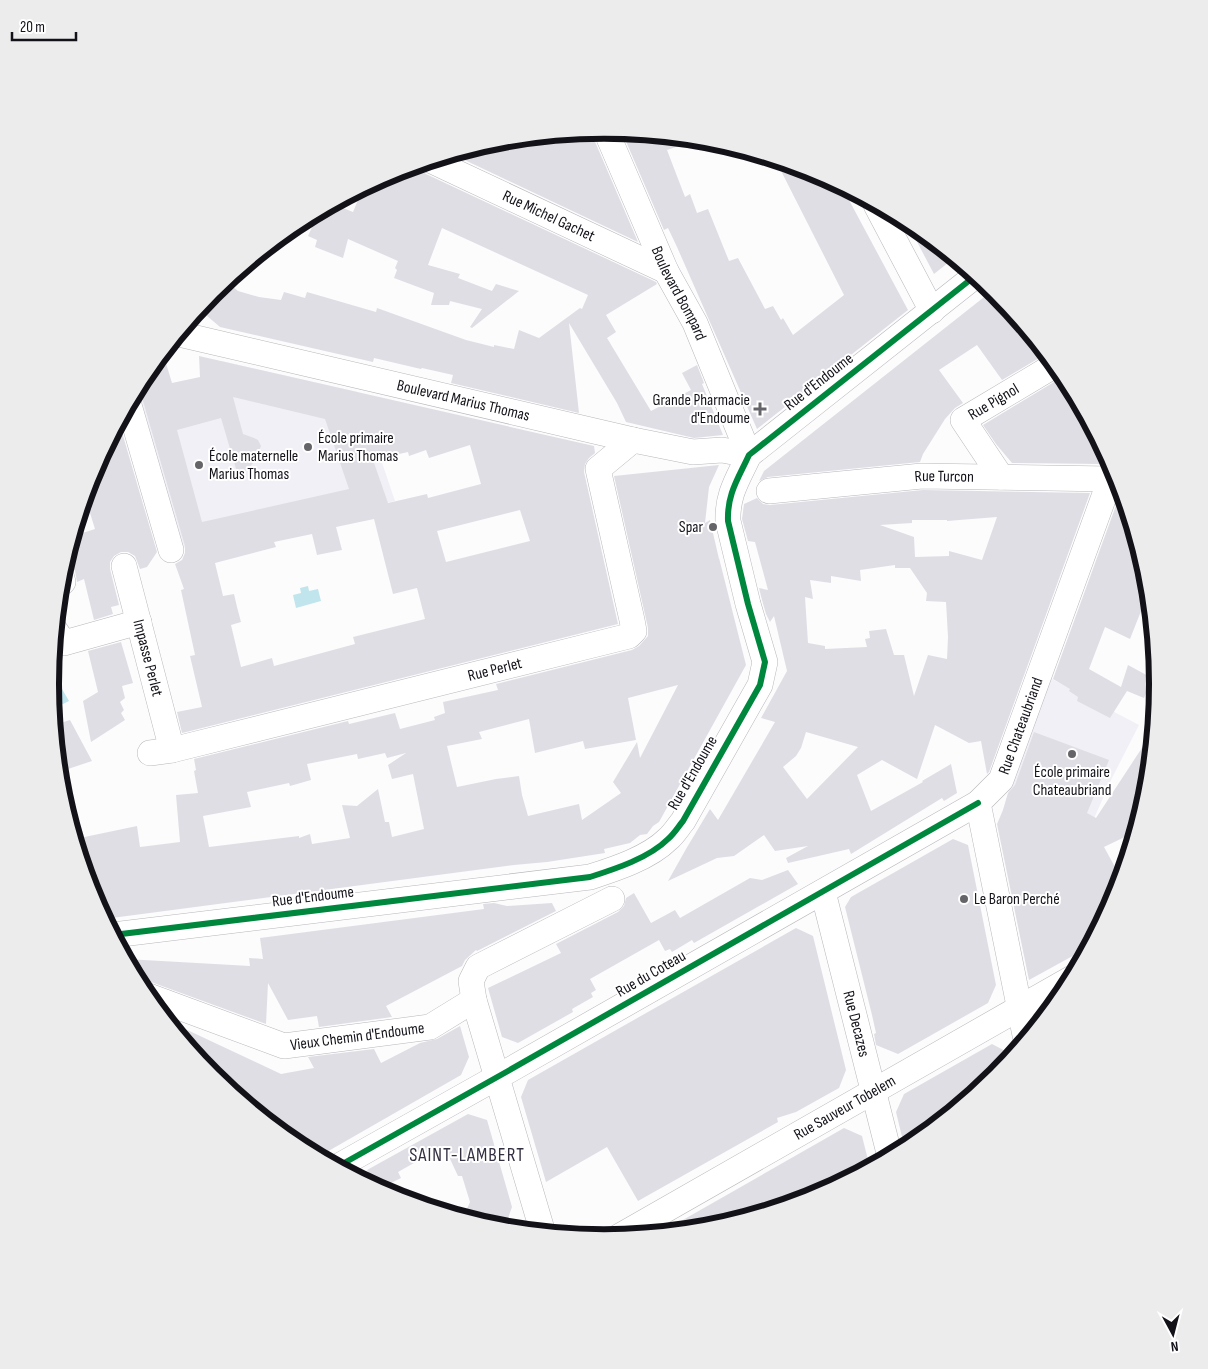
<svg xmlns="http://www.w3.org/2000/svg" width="1208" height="1369" font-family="'Sofia Sans Condensed',sans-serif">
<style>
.built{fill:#f1f0f6}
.water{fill:#c0e5ed}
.building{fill:#dfdee5;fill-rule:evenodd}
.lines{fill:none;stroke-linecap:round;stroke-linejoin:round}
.minor-casing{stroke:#b8b7bb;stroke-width:26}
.minor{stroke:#fff;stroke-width:25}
.cycleway-casing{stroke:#fff;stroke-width:9}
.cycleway{stroke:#00873e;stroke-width:6}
.poi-dot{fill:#656468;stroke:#fff;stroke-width:2}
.labels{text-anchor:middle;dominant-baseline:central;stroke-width:4;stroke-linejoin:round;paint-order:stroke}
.street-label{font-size:16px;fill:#131219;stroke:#fff}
.poi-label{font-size:16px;fill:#131219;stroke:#fff;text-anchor:start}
.quarter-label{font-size:19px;letter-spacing:1px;fill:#332f41;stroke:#fff}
.rim{fill:none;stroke:#131219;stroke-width:6}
</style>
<rect width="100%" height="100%" fill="#fcfcfc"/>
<path class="built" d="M221,361l137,31 37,109 -218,48 -43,-149 87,-25z
M1048,677l91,48 -27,53 -21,47 -88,-15 25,-80z"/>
<path class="water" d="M308,586l1,5 9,-2 3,12 -25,7 -3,-13 8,-2 -1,-5z
M58,682l11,19 -12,6 -6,-10 -1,-11z"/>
<path class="building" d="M592,132l1,5 45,105 -186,-88 44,-13z
M622,132l74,8 -29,10 18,47 5,-3 7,19 11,-4 21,52 9,-3 27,51 8,-3 8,14 2,-2 10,17 51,-40 -68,-134 40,12 26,14 66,123 -151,119 -80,-182 -9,-19 -4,2z
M418,165l3,5 5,4 230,108 1,2 -51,31 10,17 -9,6 44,73 40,-21 -9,-17 15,-8 7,18 -2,1 21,51 -29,3 -68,-16 -9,-19 -48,-80 10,90 -128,-30 2,-8 -31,-7 -1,1 -47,-11 -1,4 -153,-35 -21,-18 13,-16 14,-12 12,10 21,6 22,3 3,-8 21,6 2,-6 69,20 1,-4 89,32 28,7v-2l20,4 5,-19 20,8 41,-30 2,1 6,-14 -146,-67 -14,37 32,9 -2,4 34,13 4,-7 23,7 -47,37 -2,-1 12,-18 -32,-8 -1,4h-18l3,-12 -40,-15 3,-8 -2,-2 3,-7 -50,-22 -5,19 -28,-11 2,-7 -9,-4 11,-24 14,-8 20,8 10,-24 29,-15z
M906,221l6,3 42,34 -20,16z
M993,290l53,64 -44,26 -25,-35 -38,25 24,33 -8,5 -10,11 -22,35 -3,8 -152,15 -9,4 5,-10z
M199,356l395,90 1,7 -6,5 -4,6 -1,8 34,152 -436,109 -5,-21 25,-5 -12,-51 5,-1 -14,-65 3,-1 -9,-25 7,-4 3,-7v-7l-42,-145 -4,-6 -4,-3 9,-16 10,-12 1,-1 10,-3 7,23 28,-6zM233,397l92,22 24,70 -147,33 -25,-92 44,-12 18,61 16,-18 6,-15 -3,-6 -4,-2 -11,-4zM470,445l11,39 -53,14 -1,-4 -39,9 -15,-43 35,-8 1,4 17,-6 3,8zM520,510l10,31 -84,21 -9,-31zM374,519l19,75 24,-6 8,31 -72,18 2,7 -81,22 -2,-8 -31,9 -10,-42 10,-3 -4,-15 -3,-13 -11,2 -8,-33 61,-16 -2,-5 38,-8 5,21 25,-5 -6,-23z
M1064,376l43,81 -3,1 -4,6 -88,-1 -16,-19 -13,-19z
M119,422l38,130 -10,15 -7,2 -5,-13 -7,-4h-7l-7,4 -4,6v7l9,36 -8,2 2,7 -19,6 -10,-41 -7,3 -2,-11 -4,-6 -6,-4 8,-25 22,-7 -10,-32 7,-25z
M719,465l-10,22 -4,36 5,-3 9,39v-1l27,107 -87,157 -6,4 -6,8 -7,1 -10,8 -26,6 1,4 -58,9 -33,3 -410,54 -12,-23 -17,-57 62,-13 3,21 40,-5 -4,-47 22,-2 -4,-22 2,-1 -2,-11 154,-38 1,3 46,-11 5,16 35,-9 -1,-3 11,-4 -2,-11 55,-12 -2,-6 136,-34 7,-4 9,-10v-8l-34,-152zM678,685l-38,73 -3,-16 -24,40 8,11 -39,27 -3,-16 -51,12 -6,-21 -3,-19 -23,3 -39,8 -10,-41 35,-7 -3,-7 50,-13 6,34 48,-12 2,8 51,-9 -8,-42zM385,753l2,5 19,-5 -18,12 4,14 21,-5 11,55 -32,8 -3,-15h-4l-7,-33 -21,17 -15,-1 8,33 -38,6 -2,-10 -11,4v-2l-90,11 -6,-31 48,-9 -4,-15 42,-9 1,3 21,-6 -4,-16 50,-10 1,5z
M923,490l167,3 -101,279 -2,2 -6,-33 -12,2 -34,-18 -18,54 -35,-19 -25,15 14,36 52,-29 -1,-1 29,-17 6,29 -13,8 -2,-3 -91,56 -2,-5 -61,14 -2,-5 22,-12 -33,5 -11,-16 -30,21 -17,2 -49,23 18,-32 24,-40 8,11 57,-98 -14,-4 26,-47 -13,-55 -4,6 -4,-8 -4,-14 -3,-12 9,2 -13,-48 -7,-1 -6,-22 2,-15 13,-6 6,6 7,1zM997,517l-15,43 -33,-9v5l-34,1 -1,-20 -34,-12 32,-2v-3h35v1zM895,565v3h15l17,25 -1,8 20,1 2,35 -1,22 -19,-4 -14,41 -10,-41h-10l-8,-26 -17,2 1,7 -5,1 2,8 -42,2v-3l-17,-3 -3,-46 8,2 -3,-19 21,3v-7l30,5 -1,-11zM806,732l52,15 -51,52 -24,-32 13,-11 5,-8z
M1124,499l7,23 -5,15 3,1 -1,3 10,3 9,33 2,11 -6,18 -13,33 -25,-12 -16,42 32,18 7,-22 24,13 -8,20 -17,-7 -17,27 -33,-17 1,-4 -9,-6 1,-2 -17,-10 65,-179z
M121,642l12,41 -11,3 3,12 -5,4 4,8 -3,3 4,7 -34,22 -8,-41 15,-9 -10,-41z
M70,720l22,41 -33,11 -5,-47z
M1153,731l-6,62 -12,39 -31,15 17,31 -5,19 -27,50 -60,33 -32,-156 6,-14 5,-17 7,-8 19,-53 75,28 -22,53 9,5z
M953,839l15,6 28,140 -8,18 -90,51 -22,-9 -2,-11 2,-1 -4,-18 -27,-108 6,-10z
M788,870l10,14 -104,59 -2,-3 -20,12 -2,-3 -5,2 -6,-11 -69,39 6,11 -5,3 2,4 -21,12 1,3 -55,31 -16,-6 -14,-49 73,-35 -5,-9 62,-32 6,-6 2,-8 8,-5 17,30 24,-13 5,8 70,-40 12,2z
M494,903l13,3 45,-3 4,8 -79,40 -1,-1 -11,10 -3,6 -76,40 6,11 -73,10 -2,-11 -29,4 -20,-37 -2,41 -115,-42 -7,-1 -6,2 -12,-24 124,7 -1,-8 14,1 -3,-21 224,-29 -1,-5z
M796,928l17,8 33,134 -7,18 -43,24 -19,6 1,4 -140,79 -31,-54 -61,35 -25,-85 7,-17z
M166,1020l115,54 33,-6 -6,-11 66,-8 7,14 39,-20 17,-4 23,-13 9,31 -8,18 -143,82 -22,-12 -84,-69z
M992,1044l21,11 -17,21 -84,69 -7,4 -9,-37 8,-18z
M468,1114l19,6 25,87 -8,22 -8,-1 -33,-10 7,-16 -8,-26h-4l-14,-30 -46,26 3,6 -22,11 -12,-19z
M844,1128l18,8 8,32 -54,28 -104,32 -52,5z"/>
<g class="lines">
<g class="minor-casing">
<g id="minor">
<path id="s1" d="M606,131l60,140 29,52 54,132"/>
<path id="s2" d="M432,161l234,110"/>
<path d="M876,205l56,106"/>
<path id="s3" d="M179,334l454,106 60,12 29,-2 27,5"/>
<path d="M129,405l42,145"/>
<path id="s4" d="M1001,477l-38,-57 92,-55"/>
<path id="s5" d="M769,491l153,-15 188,3 10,7"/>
<path id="s6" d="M124,566l48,184"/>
<path d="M61,575l2,7"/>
<path d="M55,630l9,13 75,-21"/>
<path id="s7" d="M150,753l22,-3 457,-114 5,-5 -2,-11 -34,-151 35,-29"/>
<path id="s8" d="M823,892l67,265"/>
<path d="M113,935l477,-58c25,-8 59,-19 78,-38 6,-5 10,-12 15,-18l77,-136 5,-23 -17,-58 -20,-83c-1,-27 10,-42 21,-66l226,-179"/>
<path id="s9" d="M146,995l138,51 146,-19 44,-27"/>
<path id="s10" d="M1026,1040l-48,-237 23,-23 113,-311"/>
<path d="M337,1167l171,-96 470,-268"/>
<path d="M543,1233l-69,-233 -3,-19 7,-14 134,-68"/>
<path id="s11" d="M618,1237l454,-259"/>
</g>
</g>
<use href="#minor" class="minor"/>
<g class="cycleway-casing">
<path id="cycleway" d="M113,935l477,-58c25,-8 59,-19 78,-38 6,-5 10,-12 15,-18l77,-136 5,-23 -17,-58 -20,-83c-1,-27 10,-42 21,-66l226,-179
M337,1167l171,-96 470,-268"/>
</g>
<use href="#cycleway" class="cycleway"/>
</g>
<g class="poi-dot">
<path d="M757.5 401.5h5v5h5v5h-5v5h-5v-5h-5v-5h5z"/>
<circle cx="308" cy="447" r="5"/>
<circle cx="199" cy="465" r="5"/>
<circle cx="713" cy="527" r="5"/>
<circle cx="1072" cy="754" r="5"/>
<circle cx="964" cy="899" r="5"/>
</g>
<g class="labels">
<g class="street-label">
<text stroke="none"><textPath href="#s2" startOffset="129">Rue Michel Gachet</textPath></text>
<text stroke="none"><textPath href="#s1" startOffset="178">Boulevard Bompard</textPath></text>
<text transform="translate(819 382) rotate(-38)">Rue d'Endoume</text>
<text stroke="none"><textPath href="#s3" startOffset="292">Boulevard Marius Thomas</textPath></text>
<text stroke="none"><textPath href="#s4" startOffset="104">Rue Pignol</textPath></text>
<text stroke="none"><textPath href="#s5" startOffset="176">Rue Turcon</textPath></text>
<text stroke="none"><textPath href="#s6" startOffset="95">Impasse Perlet</textPath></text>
<text stroke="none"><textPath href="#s7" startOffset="355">Rue Perlet</textPath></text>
<text stroke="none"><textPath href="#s10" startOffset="332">Rue Chateaubriand</textPath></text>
<text transform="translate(693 773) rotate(-60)">Rue d'Endoume</text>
<text transform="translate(313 897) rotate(-7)">Rue d'Endoume</text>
<text transform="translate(651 974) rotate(-30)">Rue du Coteau</text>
<text stroke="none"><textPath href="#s8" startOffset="136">Rue Decazes</textPath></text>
<text stroke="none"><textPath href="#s9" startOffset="221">Vieux Chemin d'Endoume</textPath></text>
<text stroke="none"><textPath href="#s11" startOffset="261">Rue Sauveur Tobelem</textPath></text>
</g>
<g class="poi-label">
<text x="750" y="400" text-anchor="end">Grande Pharmacie<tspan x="750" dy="18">d'Endoume</tspan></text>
<text x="318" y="438">École primaire<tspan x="318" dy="18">Marius Thomas</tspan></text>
<text x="209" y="456">École maternelle<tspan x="209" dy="18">Marius Thomas</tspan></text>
<text x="703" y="527" text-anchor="end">Spar</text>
<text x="1072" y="772" text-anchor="middle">École primaire<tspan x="1072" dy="18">Chateaubriand</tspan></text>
<text x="974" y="899">Le Baron Perché</text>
</g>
<g class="quarter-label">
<text x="467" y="1155">SAINT-LAMBERT</text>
</g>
</g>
<path d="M0 0H1208V1369H0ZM59 684a545 545 0 1 1 1090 0a545 545 0 1 1-1090 0Z" fill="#ececed" fill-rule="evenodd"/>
<path class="rim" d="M59 684a545 545 0 1 1 1090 0a545 545 0 1 1-1090 0Z"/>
<g transform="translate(1173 1334) rotate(173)" stroke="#ffffff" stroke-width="4" paint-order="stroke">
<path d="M0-4L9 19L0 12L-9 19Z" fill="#131219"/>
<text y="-8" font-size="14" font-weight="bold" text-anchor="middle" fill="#131219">N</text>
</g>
<path d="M12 32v8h64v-8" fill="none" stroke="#131219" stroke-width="2.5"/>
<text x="20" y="32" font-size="15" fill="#131219" stroke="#ffffff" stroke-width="4" paint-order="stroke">20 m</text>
</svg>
